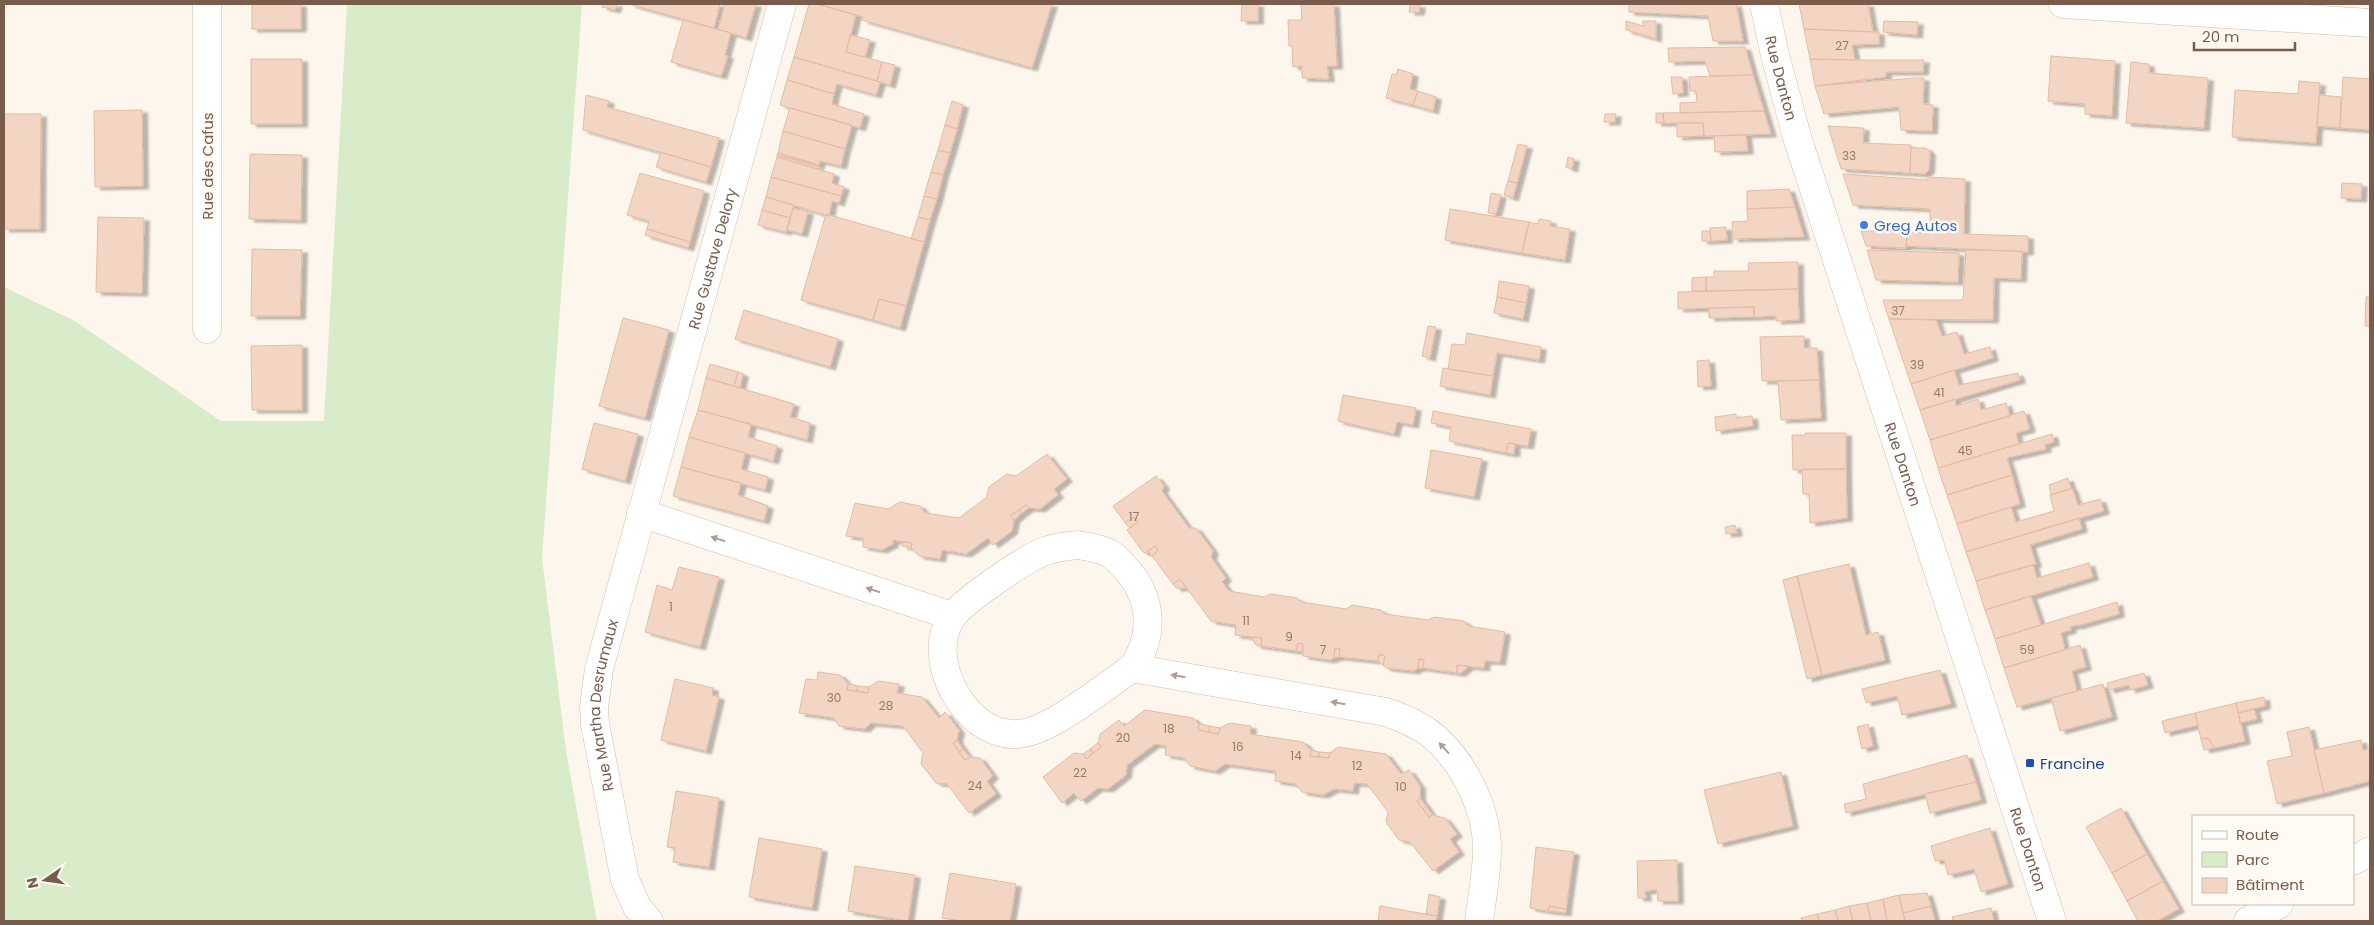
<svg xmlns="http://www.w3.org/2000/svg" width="2374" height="925" font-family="Poppins,sans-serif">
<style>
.green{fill:#d8ecc9}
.building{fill:#f3d5c3;stroke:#e6bba3;filter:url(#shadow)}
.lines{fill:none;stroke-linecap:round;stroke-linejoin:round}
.minor-casing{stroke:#d1beb0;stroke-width:29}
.minor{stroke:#fff;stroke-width:28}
.oneway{fill:#af9d94}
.shop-dot{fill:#3f7fe0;stroke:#fffaf3;stroke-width:2}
.transit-dot{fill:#1a4fb4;stroke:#fffaf3;stroke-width:2}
.labels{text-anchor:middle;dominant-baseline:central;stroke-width:5;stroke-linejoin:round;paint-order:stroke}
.number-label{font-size:12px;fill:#987a6a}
.street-label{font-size:15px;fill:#7a5c4d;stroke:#fffaf3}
.shop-label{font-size:15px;fill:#366cbe;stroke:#fffaf3;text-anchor:start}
.transit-label{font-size:15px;fill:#164399;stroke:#fffaf3;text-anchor:start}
</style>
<defs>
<filter id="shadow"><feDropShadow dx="5.5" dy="3" stdDeviation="1" flood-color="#0004"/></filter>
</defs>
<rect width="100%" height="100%" fill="#fdf6ec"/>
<path class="green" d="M347,4h235l-40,554 24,193 31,170h-593v-634l71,34 146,100h103z"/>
<path class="building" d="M252,4h49v25h-49z
M603,4h14l-2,6 -13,-3z
M629,4h91l-6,24z
M725,4h31l-10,34 -28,-9z
M809,4h8l39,11 -10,37 36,10 -5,19 -83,-24z
M817,4h235l-20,64 -170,-48 1,-3z
M1242,4h16v17h-17z
M1301,4h33l3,62h-10l2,13 -27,-1v-12l-9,1 -1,-21h-3l-1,-26h14z
M1410,4l10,1 -1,7h-10z
M1629,4h107l7,37h-30l-5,-25 -79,-4z
M1799,4h69l5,28 -69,-3z
M683,20l48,13 -6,22 3,1 -7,20 -50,-14z
M1626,21l17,5v-5h13v18l-30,-9z
M1884,21l34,1 -1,13 -34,-3z
M1804,29l75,3v12l-27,1 3,15 -45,-1z
M850,35l20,5 -5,17 -19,-5z
M1745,47l8,28 -43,1 -5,-15 -36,1 -1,-14z
M2051,56l64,5 -3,55 -27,-2v-10l-37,-3z
M794,57l86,25 -4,13 -39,-11 -3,10 -47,-14z
M251,59h51v65h-51z
M1810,59l45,1h69l-1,12h-37v5l-71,9z
M882,62l13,3 -5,20 -13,-4z
M2131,62l18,2v9l59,5 -4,50 -78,-5z
M1398,69l15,5 -3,15 8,2 -5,14 -27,-7 6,-24 4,1z
M1753,75l11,36 -84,2v-10l17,-1 -1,-11h-6l-1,-14z
M1671,77h11l1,16 -10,1z
M2343,77l27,2v51l-30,-2z
M1915,78h9l-1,26 10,1 -1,26 -31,-1 -2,-23 -75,7 -9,-28z
M787,80l47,14 -2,10 32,10 -4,14 -80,-23z
M2299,81l21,2 -4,60 -84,-6 3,-47 63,4z
M1418,91l18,6 -3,14 -20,-6z
M586,95l23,6 -2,6 112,31 -8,29 -128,-37z
M2319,95l22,2 -1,31 -23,-2z
M952,101l11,4 -6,24 -12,-4z
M790,108l62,17 -7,24 -62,-18z
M142,110l1,76 -48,1 -1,-76z
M1764,111l7,23 -67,2 -1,-13h-39l-1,-10z
M1656,113h7l1,10h-8z
M4,114h37l-1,115h-36z
M1605,114h11l-1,8h-11z
M1677,123h26l1,13 -27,1z
M945,125l12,4 -7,24 -12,-3z
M1828,126l36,2 -1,15 48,2 -1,28 -69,-4z
M783,131l62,18 -4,17 -21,-5 -1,4 -41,-12z
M1746,135l2,16 -33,1 -1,-16z
M1518,144l9,2 -10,37 -9,-2z
M1911,148h15l4,4 -1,18 -4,4 -15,-1z
M938,150l12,3 -7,22 -12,-3z
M661,152l50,15 -5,15 -50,-15z
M778,153l41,12 -42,-10z
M250,154l52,1 -1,65 -52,-1z
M777,155l42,12 -1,2 -41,-12z
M777,157l57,17 -2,9 12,4 -3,9 -70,-19z
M1568,157l6,2 -2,10 -6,-2z
M931,172l12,3 -6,24 -13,-3z
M640,173l64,18 -14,51 -43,-13 2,-8 -22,-6z
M1843,174l85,6v-3l37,2 -1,55 64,2v16l-122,-6 1,-14 23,1v-24l-77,-4z
M771,177l70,19 -2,7 -7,-2 -3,15 -63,-19z
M1508,181l9,2 -4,15 -9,-3z
M2342,183l20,1 -1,15 -20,-1z
M1789,189l6,18 -48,2v-18z
M1491,193l10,2 -5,19 -8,-1z
M924,196l13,3 -7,21 -12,-3z
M766,197l28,8 -4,13 -28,-8z
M1795,207l9,30 -71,2 -1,-17 16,-1 -1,-12z
M793,208l15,4 -6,22 -15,-4z
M1450,209l79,13 -7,31 -77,-13z
M762,210l28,8 -4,14 -28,-7z
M826,214l98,28 -18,64 -27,-7 -6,21 -72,-20z
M98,217l46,1 -2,75 -46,-1z
M918,217l12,3 -6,22 -13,-3z
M1539,219l12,2 -1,5 20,3 -5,31 -43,-7 7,-31 9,2z
M1726,227l1,13 -16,1 -1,-13z
M647,229l43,13 -2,6 -43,-13z
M1702,231h8l1,10h-9z
M1861,231l46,1 -1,16 -40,-2z
M252,249l50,1 -2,66h-49z
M1867,250l92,3 -1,29 -82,-2z
M1966,250l56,1 -1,28 -27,-1 -1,42 -104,-1 -6,-19h80z
M1798,262v27l-92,2v-14h8v-6h35l-1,-8z
M1706,277v14h-14v-13z
M1499,281l30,5 -3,17 -29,-6z
M1798,289l1,31 -23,1v-5l-22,1v-10l-76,2v-17z
M1497,297l29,6 -3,16 -29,-6z
M2366,297h4v29h-5z
M879,299l27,7 -6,22 -27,-8z
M1754,307v10l-45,1v-10z
M744,310l94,29 -8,28 -95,-28z
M623,318l46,12 -24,88 -46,-12z
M1889,319l47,1 6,16 15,-4 7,22 26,-7 3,11 -82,26z
M1428,326l8,1 -6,31 -8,-2z
M1467,333l74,14 -2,13 -42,-7 -4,23 -45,-7 4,-25 13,1z
M1804,336v12h13l2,32 -57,1 -2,-44z
M302,345v65h-50l-1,-64z
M1709,360l2,26 -13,1 -1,-26z
M710,364l28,8 -4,14 -28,-8z
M1443,368l50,8 -3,19 -50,-9z
M1954,370l5,15 59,-12 2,7 -100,30 -9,-26z
M738,372l5,2 -3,14 -6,-2z
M706,378l88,26 -4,13 20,6 -3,17 -109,-30z
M1819,380l2,38 -40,2 -3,-39z
M1343,395l73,13 -3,17 -16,-3 -3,12 -56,-13z
M1955,399l1,7 22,-7 3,11 25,-7 4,13 -80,24 -10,-30z
M698,410l53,14 -3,13 29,9 -4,15 -84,-24z
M1433,411l98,18 -3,17 -20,-3 -2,10 -57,-12 2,-14 -20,-4z
M2024,411l6,18 -14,4 3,11 -81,24 -8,-28z
M1736,414v4l16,-2 1,10 -37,5 -1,-14z
M594,423l44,11 -13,47 -43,-12z
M1805,433h41v36l-53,1 -1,-35h14z
M2052,434l2,8 -9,3 1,4 -39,9 5,17 -65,20 -9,-27z
M689,437l56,16 -4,16 27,8 -3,13 -84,-23z
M1508,443l7,1 -1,10 -8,-1z
M1431,450l51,9 -8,38 -49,-9z
M1047,454l20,25 -13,10 4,6 -18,14 -11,-1 -3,-3 -16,11 4,4 -2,11 -19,14 -5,-7 -22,16 -24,-4 -2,9 -21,-3 -8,-8 1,-5 -19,-3v4l-11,6 -19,-3v-9l-17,-2 9,-33 33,6 12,-7 20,4 5,7 34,5 27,-20 3,-11 18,-13 9,2z
M681,467l60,16 -3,12 30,11 -4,15 -91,-25z
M1802,469h44l1,49 -37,5 -1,-29h-6z
M2012,475l8,29 -63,20 -10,-29z
M1156,476l8,10 -2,5 27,37h7l17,23 -2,6 15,21 -4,4 7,9 35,6 7,-3 26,4 4,4 45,7 6,-4 29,5 4,4 43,6 6,-3 30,4 4,5 37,6 -5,30 -15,-1 -1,7 -27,-3v8l-34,-5 1,-8 -5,-1 -1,9 -4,3 -28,-3 -3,-3 2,-9 -6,-2 -1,7 -39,-4 1,-8 -5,-1 -1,10 -4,2 -27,-4v-12l-5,-1 -2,8 -35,-5 1,-8 -27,-3 1,-10 -25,-4 -31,-42 -7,5 -21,-28 6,-5 -3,-5 -9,7 -3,-1 -16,-22 11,-8 -4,-5 -9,6 -12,-17z
M2068,478l3,11 -20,6 -2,-10z
M2072,488l6,17 22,-6 4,12 -138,41 -9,-28 54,-17 5,15 38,-11 -4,-16z
M1026,505l3,3 -7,5 -3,-3z
M1019,510l3,3 -8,7 -4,-4z
M1134,517l4,5 -8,6 -5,-5z
M2079,518l3,11 -52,16 6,19 -60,17 -10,-29z
M1735,525l2,8 -11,1 -1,-7z
M903,542l9,1 -1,5 -9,-2z
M1155,546l3,5 -6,5 -4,-5z
M2089,563l4,14 -108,33 -9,-29 57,-16 4,13z
M1849,564l17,71 12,-3 7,28 -63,15 -25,-99z
M679,567l40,10 -19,70 -55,-15 12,-47 15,5z
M1797,576l25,99 -15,4 -24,-99z
M1180,579l6,9h-10l-3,-4z
M2031,596l10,29 -46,14 -10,-29z
M2117,602l2,12 -42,12v-1l-7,2 1,3 -10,3 4,17 -61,18 -9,-29z
M1251,637l11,1 -1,8 -5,-1z
M1298,643l5,1 -1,10 -2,-3h-4z
M2080,645l6,22 -14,4 5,20 -60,16 -13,-39z
M1335,648l5,1 -1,8 -5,1z
M1379,654l6,2 -2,9 -5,-4z
M1419,659l5,1 -1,8h-5z
M1457,665l12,1 -8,7h-4z
M1940,670l11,34 -49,11 -5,-19 -31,7 -4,-14z
M818,672l22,3 8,9 -1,6 21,3 1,-6 9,-6 21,3 -2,9 25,4 17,21 6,-6 14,18 -2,10 -4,3 12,17 5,-3 10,1 13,18 -6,5 9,13 -27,19 -22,-29 -11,-1 -15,-19 2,-11 -20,-27 -32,-3 -6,6 -26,-3 -5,-8 -35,-5 7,-34 11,1z
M2144,673l4,12 -18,5 -1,-5 -20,5 -2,-7z
M675,679l38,9 -1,7 7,2 -13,54 -45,-11z
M848,684l10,2 -1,5 -10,-1z
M2103,684l9,33 -52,14 -9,-33z
M858,686l11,1 -1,6 -11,-2z
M2264,697l1,9 -27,7 -2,-10z
M2236,703l9,38 -31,7 -6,-10 -7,1 -6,-26z
M2254,709l3,10 -17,4 -2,-10z
M1145,710l48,8 6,6 -1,6 20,4 2,-6 10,-5 21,3 -1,8 53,8 8,8 -1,6 19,2 1,-5 8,-6 48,7 15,20 8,-4 11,16v12l-3,3 12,16 3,-2 13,3 12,16 -7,5 9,13 -26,19 -23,-29 -11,-2 -13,-18 2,-10 -21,-28 -13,-1 -1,8 -19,-2 -11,6 -21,-3 -6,-8 -21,-3 1,-10 -51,-7 -10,7 -25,-5 -6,-8 -19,-3 1,-9 -11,-2 -28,21 -1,10 -18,14 -10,-1 -17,13 -7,-8 -12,10 -19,-26 31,-24 9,1 3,5 15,-12 -3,-4 2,-9 19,-14 5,6z
M2195,713l3,12 -33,8 -3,-12z
M1199,724l11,2 -1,6 -11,-2z
M1868,724l5,22 -11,3 -5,-22z
M1210,726l10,2 -2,6 -9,-2z
M2309,727l15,66 -47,11 -10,-43 25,-5 -5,-24z
M2208,738l6,10 -10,2 -3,-11z
M957,740l6,9 -4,3 -6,-9z
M2361,740l2,10 7,-1v32l-46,12 -10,-43z
M1098,743l3,4 -8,6 -3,-4z
M963,749l7,8 -5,3 -6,-8z
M1090,749l3,4 -7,6 -3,-5z
M1311,750l8,2v5l-9,-1z
M1319,752l11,1 -1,5 -10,-1z
M1967,755l9,27 -130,31 -2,-9 22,-5 -3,-15z
M1781,772l12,54 -75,18 -14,-54z
M1976,782l5,18 -51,13 -5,-19z
M676,791l43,7 -10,69 -36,-5 2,-14 -8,-1z
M1420,798l6,8 -3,3 -6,-8z
M1426,806l6,9 -3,2 -6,-8z
M2121,808l26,46 -35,19 -26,-46z
M1990,828l18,56 -27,8 -7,-23 -26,6 -4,-15 -9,1 -4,-15z
M759,838l63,11 -10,59 -63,-11z
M1536,847l38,5 -8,57 -17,-3 -1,5 -18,-3z
M2147,854l16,27 -36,20 -15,-28z
M1677,860l1,41h-20l-1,-11 -12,1 1,7h-8l-1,-37z
M855,866l60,9 -7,46 -60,-10z
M950,873l66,11 -6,37h-48l-20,-3z
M2163,881l16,28 -22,12h-19l-11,-20z
M1927,893l4,13 -28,7 -4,-18z
M1429,894l11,3 -3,19 -11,-2z
M1899,895l6,26h-18l-4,-22z
M1883,899l4,22h-16l-4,-18z
M1867,903l4,18h-18l-4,-15z
M1380,906l57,10 -1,5h-58z
M1549,906l17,3v4l-18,-2z
M1849,906l4,15h-15l-3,-11z
M1931,906l4,15h-30l-2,-8z
M1991,908l3,13h-41l-1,-4z
M1835,910l3,11h-19l-2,-7z
M1817,914l2,7h-17l-1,-3z"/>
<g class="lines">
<g class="minor-casing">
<g id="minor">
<path id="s1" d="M1764,4l11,51 22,82 255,784"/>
<path d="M2063,4l307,19"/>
<path d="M207,329v-325"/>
<path d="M641,513l311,103"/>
<path d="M1078,545c11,2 21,3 31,8 7,4 14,12 19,18 25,29 26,67 4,97 -28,19 -82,64 -114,66 -52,4 -95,-75 -66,-117 11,-16 74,-59 93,-66 11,-4 22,-5 33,-6z"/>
<path d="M1132,668l254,44c13,5 28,10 39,18 35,24 62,76 62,119 0,24 -5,48 -8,72"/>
<path d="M2353,861l17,-10"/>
<path id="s2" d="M649,921l-12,-14 -12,-27 -30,-156 -1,-17 5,-38 183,-665"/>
<path d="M2248,921l31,-17"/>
</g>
</g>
<use href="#minor" class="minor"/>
</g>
<defs><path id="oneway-solid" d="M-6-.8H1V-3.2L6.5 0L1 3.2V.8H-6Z" transform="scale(1.25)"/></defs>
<g class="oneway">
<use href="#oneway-solid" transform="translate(718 539) rotate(-162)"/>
<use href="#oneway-solid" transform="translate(873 590) rotate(-162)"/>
<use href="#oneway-solid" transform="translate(1178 676) rotate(-170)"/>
<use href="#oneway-solid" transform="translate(1338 703) rotate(-170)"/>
<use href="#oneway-solid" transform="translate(1444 748) rotate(-132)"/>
</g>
<circle class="shop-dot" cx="1864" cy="225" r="5"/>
<rect class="transit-dot" x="2025" y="758" width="10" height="10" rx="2.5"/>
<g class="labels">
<g class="number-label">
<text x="1842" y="45">27</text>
<text x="1849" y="155">33</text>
<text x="1898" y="310">37</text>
<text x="1917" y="364">39</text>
<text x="1939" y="392">41</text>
<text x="1965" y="450">45</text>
<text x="1134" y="516">17</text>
<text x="671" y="606">1</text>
<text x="1246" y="620">11</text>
<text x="1289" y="636">9</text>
<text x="1323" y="649">7</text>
<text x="2027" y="649">59</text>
<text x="834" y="697">30</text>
<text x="886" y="705">28</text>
<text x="1169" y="728">18</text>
<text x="1123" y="737">20</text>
<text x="1238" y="746">16</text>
<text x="1296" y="755">14</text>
<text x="1357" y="765">12</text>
<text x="1080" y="772">22</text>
<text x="975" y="785">24</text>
<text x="1401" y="786">10</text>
</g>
<g class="street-label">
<text stroke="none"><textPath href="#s1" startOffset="76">Rue Danton</textPath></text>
<text transform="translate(207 166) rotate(-90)">Rue des Cafus</text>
<text stroke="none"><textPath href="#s2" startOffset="688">Rue Gustave Delory</textPath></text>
<text stroke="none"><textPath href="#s1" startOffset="481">Rue Danton</textPath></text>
<text stroke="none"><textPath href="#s2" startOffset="226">Rue Martha Desrumaux</textPath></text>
<text stroke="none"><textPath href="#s1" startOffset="886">Rue Danton</textPath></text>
</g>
<g class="shop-label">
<text x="1874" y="225">Greg Autos</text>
</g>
<g class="transit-label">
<text x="2040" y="763">Francine</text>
</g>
</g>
<rect width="2374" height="925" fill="none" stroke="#7a5c4d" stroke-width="10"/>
<rect x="2192" y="815" width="162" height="90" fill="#fffaf3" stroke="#cabbb1"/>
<rect x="2202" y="831" width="25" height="8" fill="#ffffff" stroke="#cabbb1"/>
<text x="2236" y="840" font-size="15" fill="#7a5c4d">Route</text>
<rect x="2202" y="852" width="25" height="15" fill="#d8ecc9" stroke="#cabbb1"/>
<text x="2236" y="865" font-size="15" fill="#7a5c4d">Parc</text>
<rect x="2202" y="878" width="25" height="15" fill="#f3d5c3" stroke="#cabbb1"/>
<text x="2236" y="890" font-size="15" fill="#7a5c4d">Bâtiment</text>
<g transform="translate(45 880) rotate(257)" stroke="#fffaf3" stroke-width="4" paint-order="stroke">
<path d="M0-4L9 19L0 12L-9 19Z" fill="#7a5c4d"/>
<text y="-8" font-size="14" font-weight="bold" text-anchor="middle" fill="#7a5c4d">N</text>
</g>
<path d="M2194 42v8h101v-8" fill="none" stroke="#7a5c4d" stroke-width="2.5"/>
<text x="2202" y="42" font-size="15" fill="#7a5c4d" stroke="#fffaf3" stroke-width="4" paint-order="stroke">20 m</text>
</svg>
